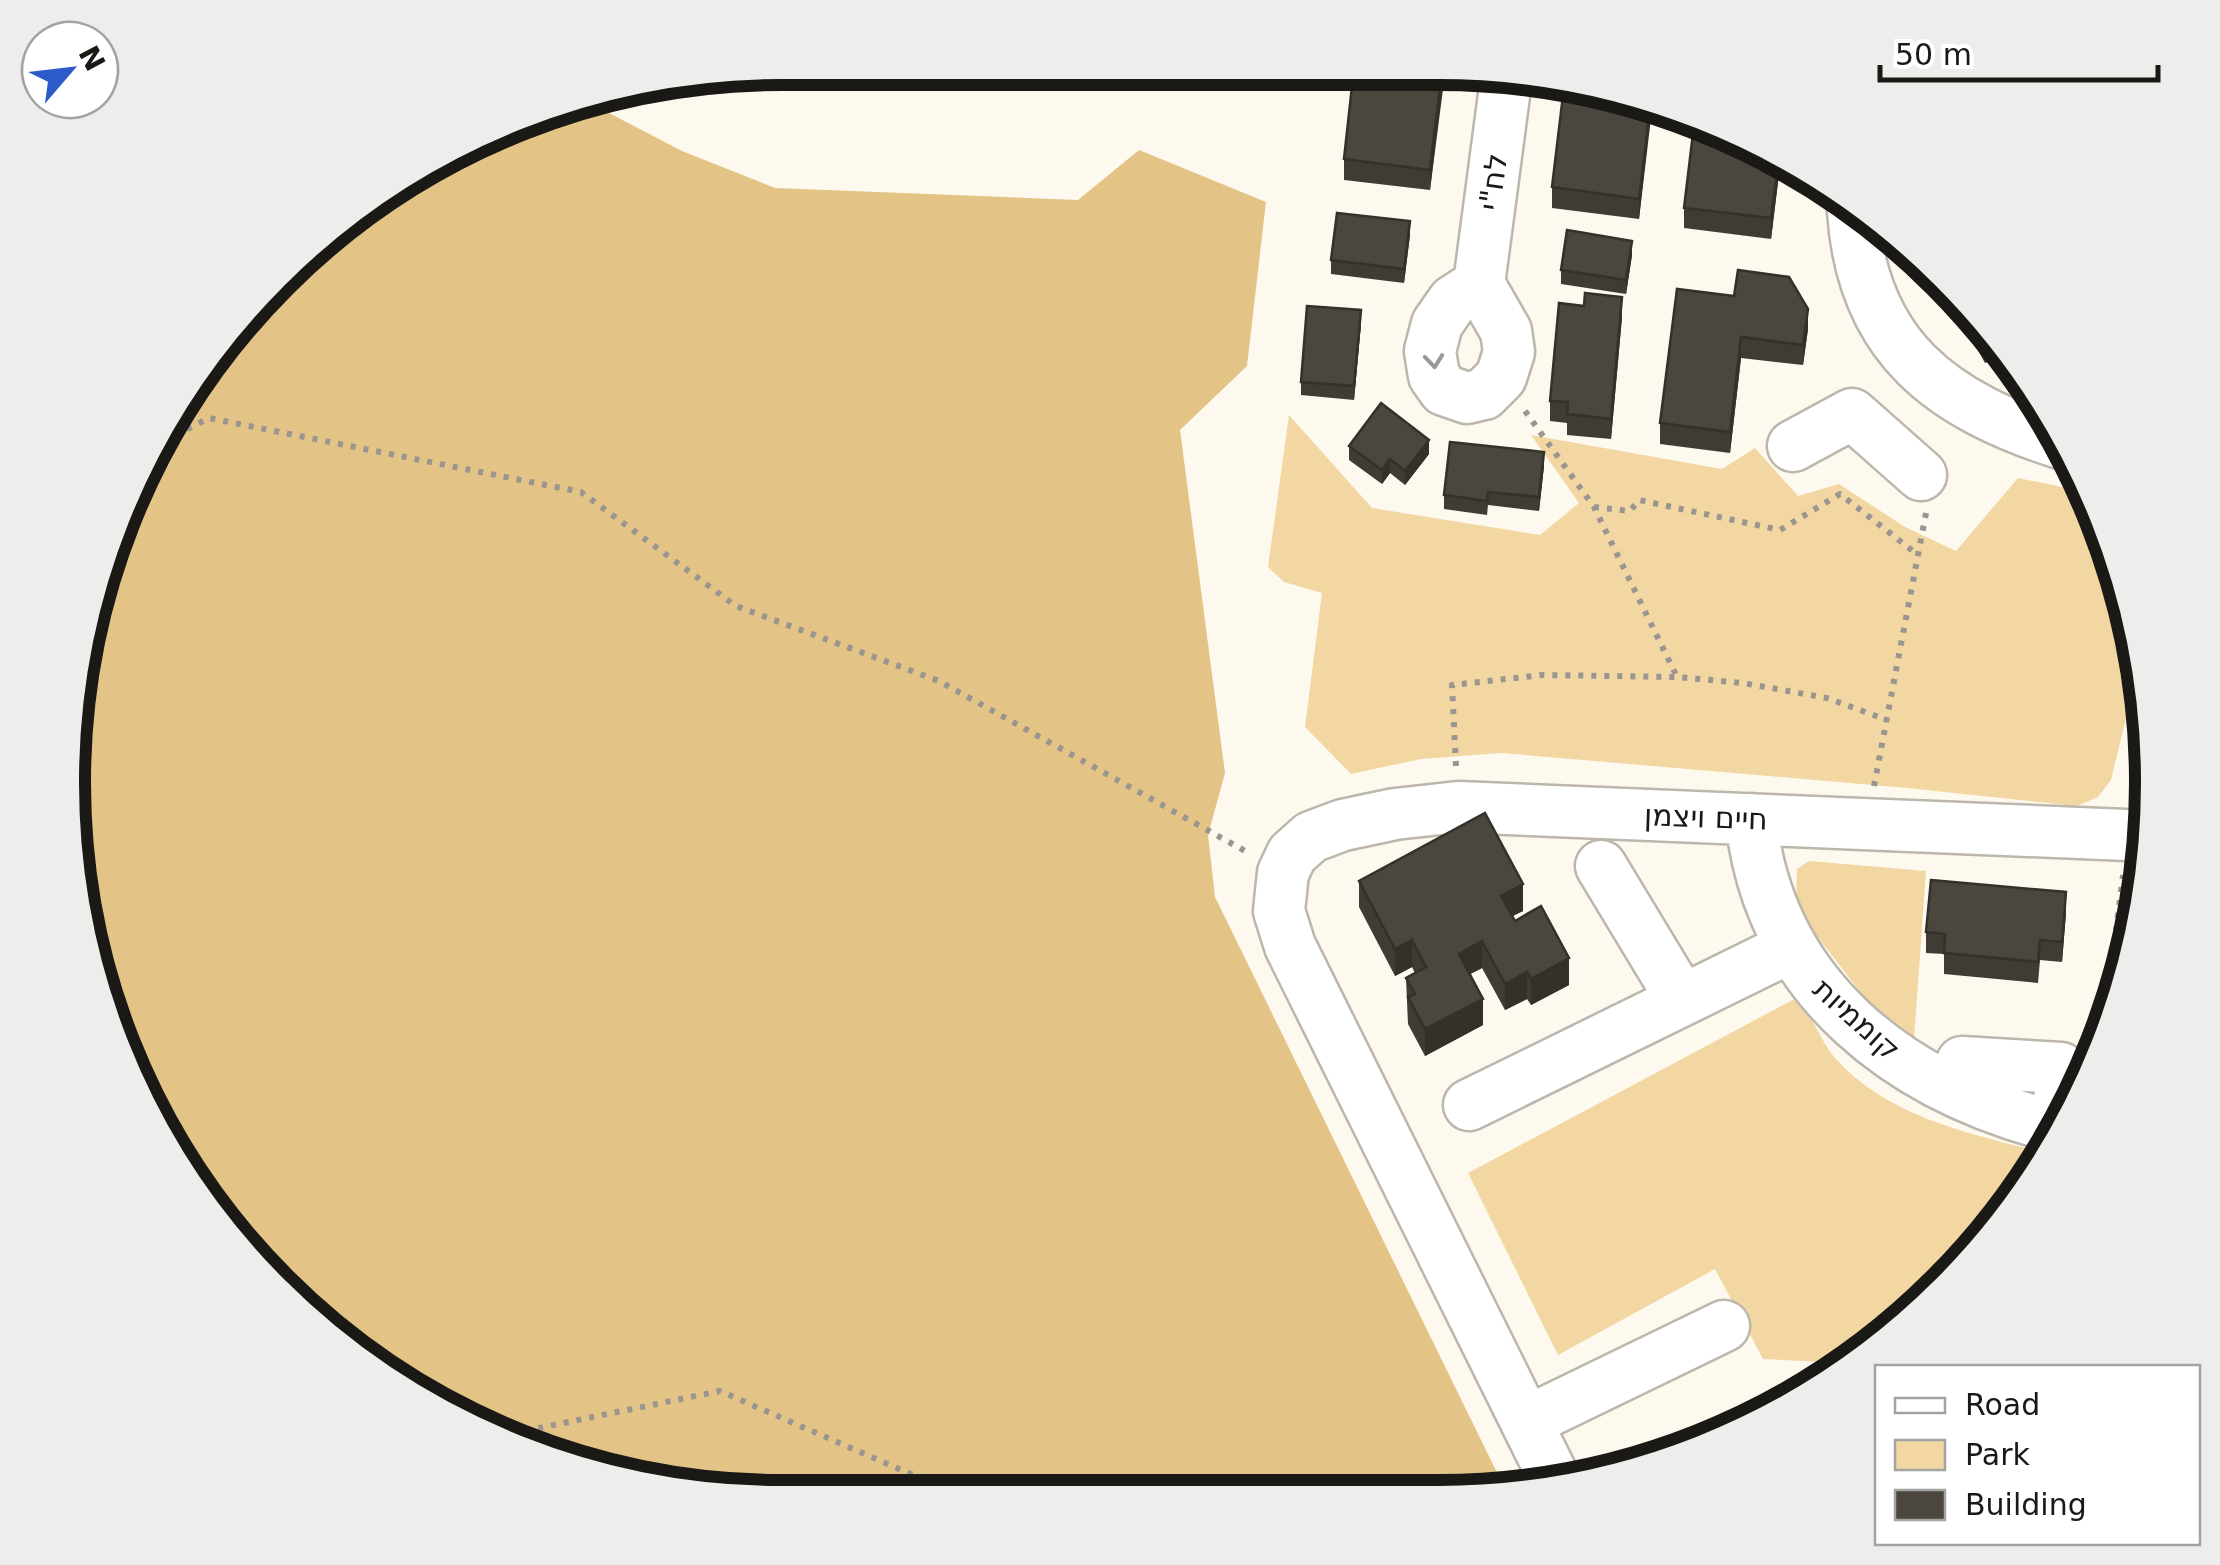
<svg xmlns="http://www.w3.org/2000/svg" width="2220" height="1565" font-family="'DejaVu Sans',Heebo,sans-serif">
<style>
.green{fill:#f2d7a3}
.forest{fill:#e3c486}
.lines{fill:none;stroke-linecap:round;stroke-linejoin:round}
.minor-casing{stroke:#bcb6ac;stroke-width:55}
.path{stroke:#9a968f;stroke-width:6;stroke-dasharray:5 8;stroke-linecap:butt}
.minor{stroke:#fff;stroke-width:50}
.wall{fill:#403c35}
.shaded-wall{fill:#34312b}
.building{fill:#4b463e;stroke:#34312b;stroke-width:2.5}
.oneway{stroke:#989896}
.labels{text-anchor:middle;dominant-baseline:central;stroke-width:10;stroke-linejoin:round;paint-order:stroke}
.street-label{font-size:30px;fill:#1a1915;stroke:#fff}
.rim{fill:none;stroke:#1a1915;stroke-width:12}
</style>
<rect width="100%" height="100%" fill="#fef9ee"/>
<path class="green" d="M1289,415l83,93 168,27 39,-32 -48,-68 191,34 33,-21 43,48 41,-12 66,43 51,24 62,-73 69,14 27,60 26,109 -29,119 -13,17 -21,9 -170,-18 -405,-35 -81,6 -70,15 -46,-47 17,-134 -38,-11 -16,-15z
M1809,861l117,10 -12,168 -45,-36 -53,-68 -20,-33 1,-33z
M1800,996c11,20 21,45 35,62 52,59 136,76 210,95l-40,64 -96,103 -65,43 -81,-4 -48,-90 -157,86 -90,-182z"/>
<path class="forest" d="M582,99l100,52 93,37 303,12 61,-50 127,52 -19,164 -67,64 45,343 -17,62 7,62 291,594 -770,5 -138,-23 -131,-49 -119,-74 -103,-96 -104,-156 -60,-177 -7,-231 48,-182 123,-197 141,-123z"/>
<g class="lines">
<g class="minor-casing">
<path id="minor" d="M1853,211c9,137 89,195 213,234
M1479,284l-26,17 -16,23 -7,27 4,25 10,14 23,8 17,-4 17,-17 8,-25 -3,-21 -27,-47 27,-204
M1793,446l59,-32 69,61
M1751,819c18,171 151,270 309,309
M1601,866l81,134
M1962,1062l99,6 -3,60
M1469,1105l322,-158
M1526,1422l198,-96
M1557,1484l-267,-538 -11,-35 4,-38 9,-19 19,-17 32,-12 52,-11 63,-7 692,29"/>
</g>
<path class="path" d="M1525,411l69,96 83,170
M164,441l45,-23 372,74 155,114 203,75 306,170
M1594,507l36,4 9,-11 141,30 60,-36 78,61
M1456,766l-4,-81 90,-10 135,2 66,6 84,15 60,22
M1874,786l52,-273
M2103,1034l20,-159
M500,1436l220,-45 239,104"/>
<use href="#minor" class="minor"/>
</g>
<path class="wall" d="M1443,79l-13,111 -86,-10v-21z
M1651,109l-12,110 -87,-11v-21z
M1781,158l-10,81 -87,-11v-20z
M1410,235l-6,48 -73,-9v-14z
M1632,255l-6,39 -65,-10v-14z
M1940,282l35,29 29,41 -19,11z
M1677,289l131,40 -5,36 -62,-7 -11,95 -70,-9v-21z
M1584,306l38,11 -11,122 -44,-4v-12l-17,-2v-20z
M1361,324l-7,76 -53,-5v-13z
M1349,446l80,8 -24,31 -15,-12 -8,11 -33,-24z
M1544,466l-5,45 -51,-6 -1,10 -43,-6v-14z
M1359,881l164,30 -11,5 3,5 54,64 -38,20 -4,-6 -22,11 -23,-42 -12,6 13,51 -58,31 -17,-32 -2,-46 9,-5 -3,-6 -17,9 -36,-69z
M2066,913l-4,49 -22,-2 -2,23 -94,-9v-20l-18,-1v-21z"/>
<path class="shaded-wall" d="M1441,79l2,10 -13,101v-20z
M1650,109l1,9 -12,101v-20z
M1779,157l2,1 -10,81v-21z
M1410,221v14l-6,48v-14z
M1632,241v14l-6,39v-14z
M1622,297v20l-11,122v-20z
M1808,309v20l-5,36v-20z
M1361,310v14l-7,76v-14z
M1741,337v21l-11,95v-21z
M1994,338l10,14 -19,11v-20z
M1429,440v14l-24,31v-14z
M1544,452v14l-5,45v-14z
M1390,459v14l-8,11v-14z
M1523,884v27l-22,11v-26z
M2066,892v21l-4,49v-20z
M1412,940v27l-17,9v-27z
M1482,941v27l-23,12v-26z
M1569,958v27l-38,20v-26z
M1527,972v27l-22,11v-26z
M1483,999v26l-58,31v-27z"/>
<path class="building" d="M1353,77l88,2 -11,91 -86,-11z
M1564,87l42,5 44,17 -11,90 -87,-12z
M1694,125l85,32 -8,61 -87,-10z
M1337,213l73,8 -6,48 -73,-9z
M1567,230l65,11 -6,39 -65,-10z
M1738,270l51,7 19,32 -5,36 -62,-8 -11,95 -70,-9 17,-134 57,7z
M1585,293l37,4 -11,122 -44,-5 1,-12 -18,-1 9,-98 25,3z
M1961,299l14,12 19,27 -9,5z
M1307,306l54,4 -7,76 -53,-4z
M1381,403l48,37 -24,31 -15,-12 -8,11 -33,-24z
M1450,442l94,10 -5,45 -51,-5 -1,9 -43,-6z
M1485,813l38,71 -22,12 14,25 26,-15 28,52 -38,21 -4,-7 -22,12 -23,-43 -23,13 24,45 -58,30 -17,-32 7,-3 -9,-16 20,-11 -14,-27 -17,9 -36,-68z
M1931,880l135,12 -4,50 -22,-2 -2,22 -94,-9 1,-19 -19,-2z"/>
<defs><path id="oneway-chevron" d="M-2-3.5L2.5 0L-2 3.5" fill="none" stroke-width="1.6" stroke-linecap="round" stroke-linejoin="round" transform="scale(2.5)"/></defs>
<use class="oneway" href="#oneway-chevron" transform="translate(1434 361) rotate(84)"/>
<g class="labels">
<g class="street-label">
<text transform="translate(1493 182) rotate(-82)">לח"י</text>
<text transform="translate(1706 817) rotate(2)">חיים ויצמן</text>
<text transform="translate(1857 1019) rotate(42)">קוממיות</text>
</g>
</g>
<path d="M0 0H2220V1565H0ZM782 85H1438A697 697 0 0 1 2135 782V783A697 697 0 0 1 1438 1480H782A697 697 0 0 1 85 783V782A697 697 0 0 1 782 85Z" fill="#ededec" fill-rule="evenodd"/>
<path class="rim" d="M782 85H1438A697 697 0 0 1 2135 782V783A697 697 0 0 1 1438 1480H782A697 697 0 0 1 85 783V782A697 697 0 0 1 782 85Z"/>
<rect x="1875" y="1365" width="325" height="180" fill="#ffffff" stroke="#a3a3a1" stroke-width="2.5"/>
<rect x="1895" y="1398" width="50" height="15" fill="#ffffff" stroke="#a3a3a1" stroke-width="2.5"/>
<text x="1965" y="1415" font-size="30" fill="#1a1915">Road</text>
<rect x="1895" y="1440" width="50" height="30" fill="#f2d7a3" stroke="#a3a3a1" stroke-width="2.5"/>
<text x="1965" y="1465" font-size="30" fill="#1a1915">Park</text>
<rect x="1895" y="1490" width="50" height="30" fill="#4b463e" stroke="#a3a3a1" stroke-width="2.5"/>
<text x="1965" y="1515" font-size="30" fill="#1a1915">Building</text>
<g transform="translate(70 70) rotate(62)"><circle r="48" fill="#ffffff" stroke="#a3a3a1" stroke-width="2.5"/>
<path d="M0-8L18 38L0 25L-18 38Z" fill="#2c5ac9"/>
<text y="-15" font-size="28" font-weight="bold" text-anchor="middle" fill="#1a1915">N</text>
</g>
<path d="M1880 65v15h278v-15" fill="none" stroke="#1a1915" stroke-width="5"/>
<text x="1895" y="65" font-size="30" fill="#1a1915" stroke="#ffffff" stroke-width="8" paint-order="stroke">50 m</text>
</svg>
